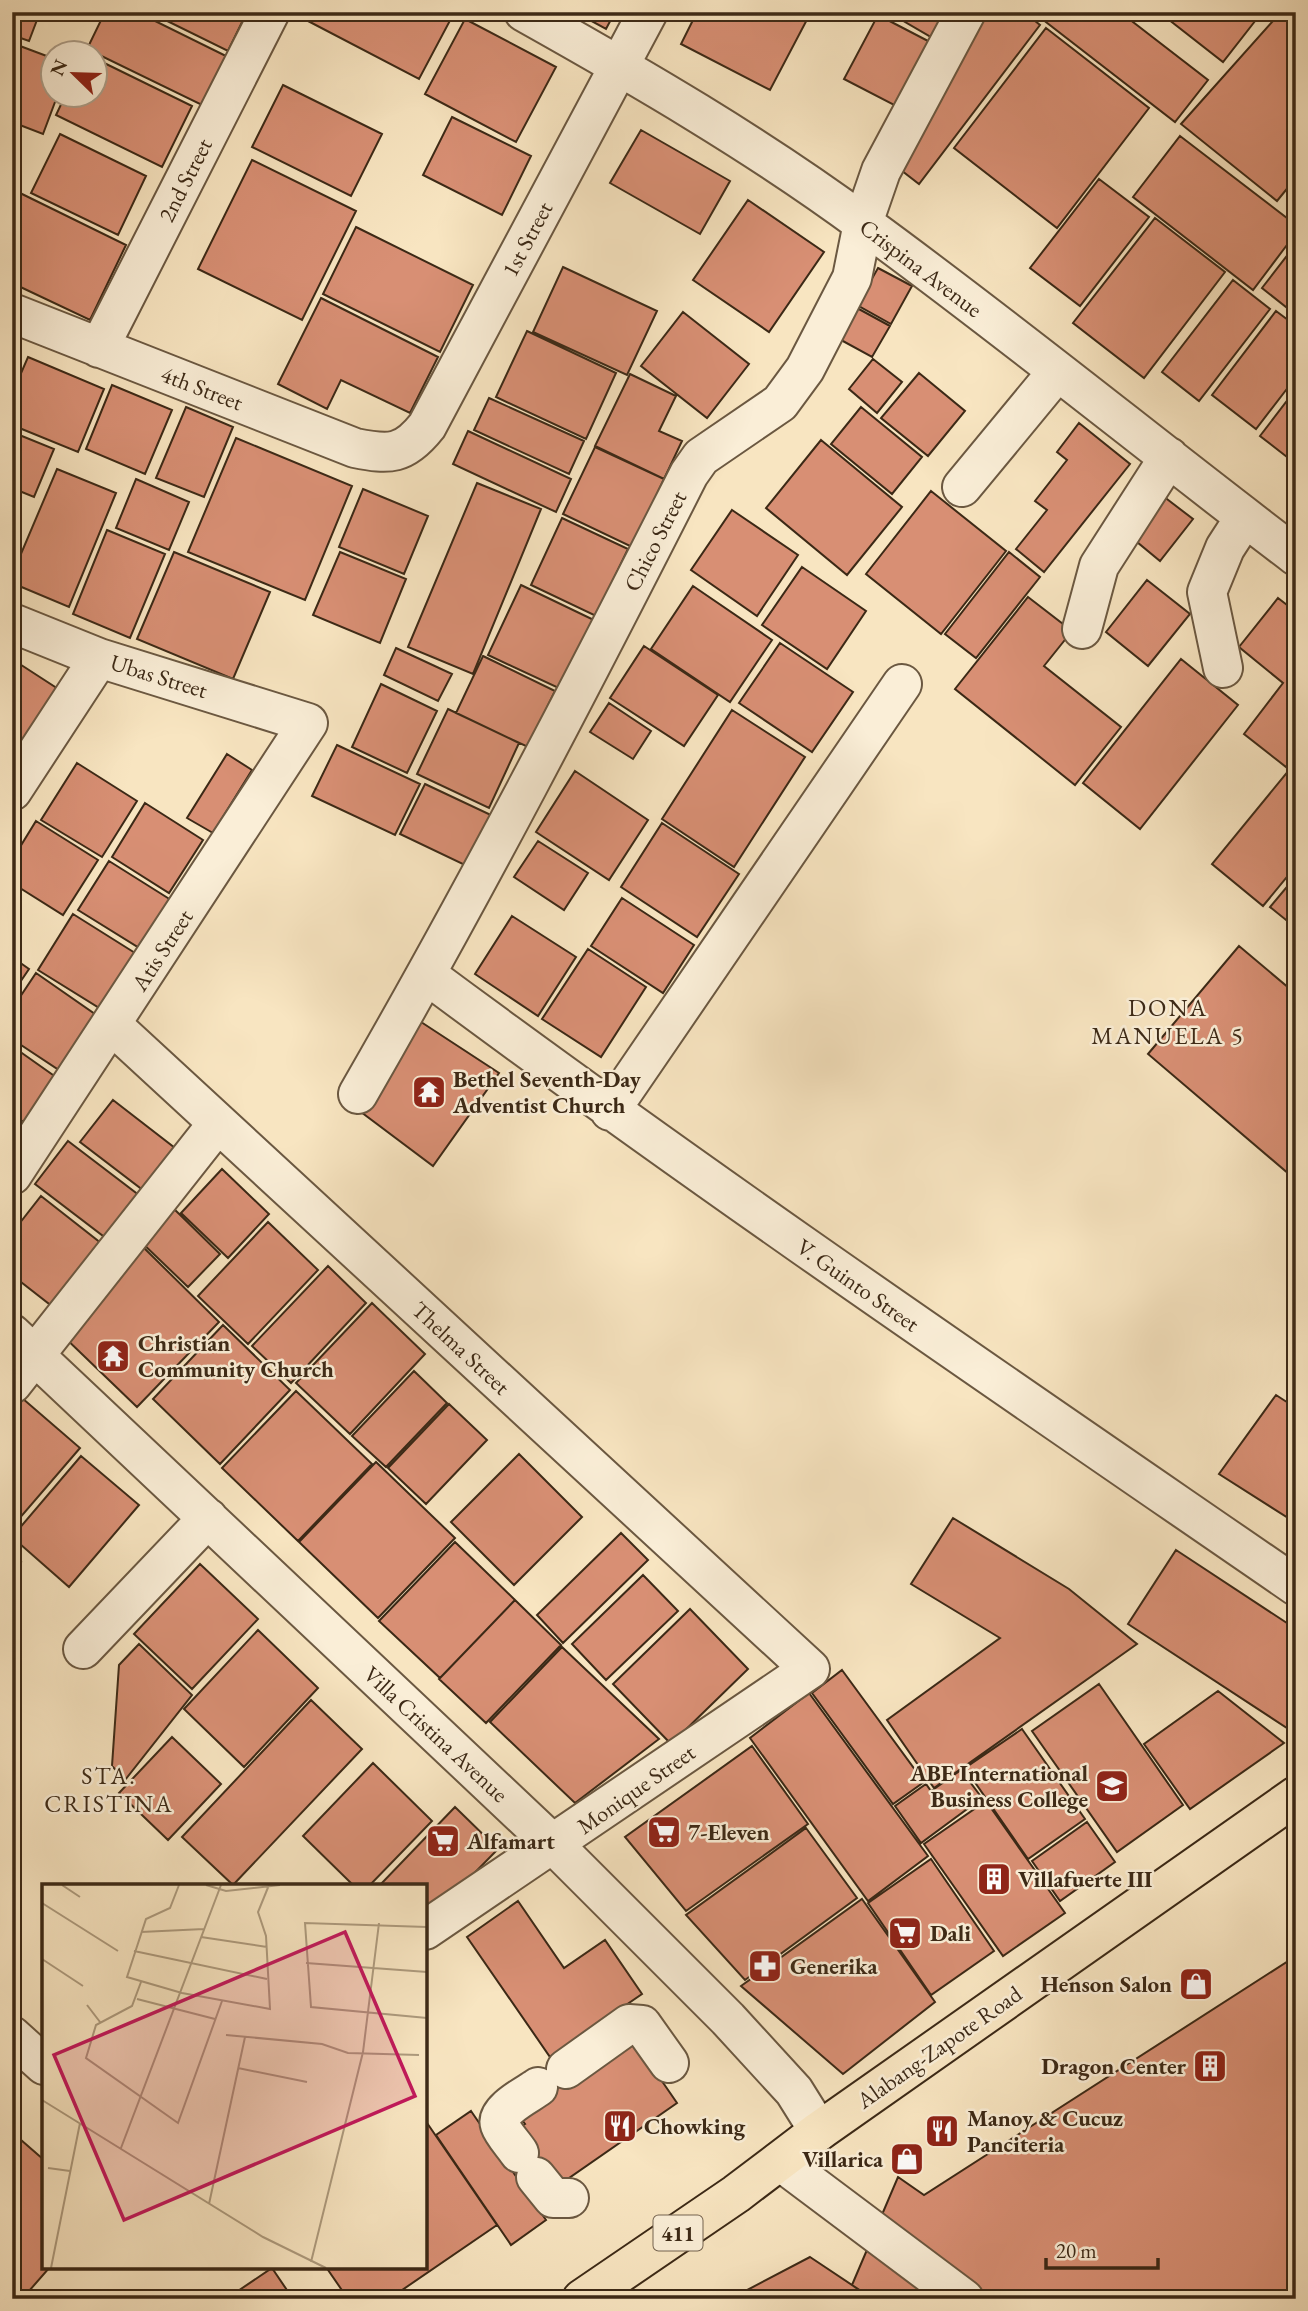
<svg xmlns="http://www.w3.org/2000/svg" width="1308" height="2311" font-family="'EB Garamond',serif">
<style>
.building{fill:#d88f74;stroke:#3c2916;stroke-width:2}
.lines{fill:none;stroke-linecap:round;stroke-linejoin:round}
.minor-casing{stroke:#6b5841;stroke-width:42}
.highway-casing{stroke:#3c2916;stroke-width:42}
.minor{stroke:#faeed7;stroke-width:38}
.highway{stroke:#f8e5c1;stroke-width:38}
.labels{text-anchor:middle;dominant-baseline:central;stroke-width:5;stroke-linejoin:round;paint-order:stroke}
.shield{fill:#faeed7;stroke:#756450;stroke-width:2}
.shield-label{font-size:21px;font-weight:bold;fill:#3c2916}
.street-label{font-size:23px;fill:#3c2916;stroke:#faeed7}
.poi-label{font-size:23px;font-weight:bold;fill:#3c2916;stroke:#faeed7;text-anchor:start}
.neighbourhood-label{font-size:24px;letter-spacing:2px;fill:#3c2916;stroke:#faeed7}
.inset-road{fill:none;stroke:#ad9a7d;stroke-width:2}
.view{fill:#c2185b;fill-opacity:0.15;stroke:#c2185b;stroke-width:3.5}
.inset-edge{fill:none;stroke:#3c2916;stroke-width:3.5}
</style>
<rect width="100%" height="100%" fill="#f8e5c1"/>
<filter id="stains"><feTurbulence type="fractalNoise" baseFrequency=".00286" numOctaves="4"/><feColorMatrix values="0 0 0 0 .2 0 0 0 0 .09 0 0 0 0 .02 0 0 0 .5 -.17"/></filter>
<radialGradient id="worn" r=".72"><stop offset=".6" stop-color="#630" stop-opacity="0"/><stop offset="1" stop-color="#630" stop-opacity=".3"/></radialGradient>
<path class="building" d="M12,12h28l-11,29 -17,-6z
M105,12h32l91,45 -24,49 -117,-57z
M149,12h98l-19,39z
M313,12h139l2,1 -35,66 -111,-58z
M575,12h40l-9,17z
M697,12h114l-41,78 -89,-46z
M888,12h56l-13,25z
M986,12h38l16,13 -121,159 -22,-17 76,-138z
M1033,12h87l88,68 -33,42z
M1159,12h95l5,4 -36,46z
M1281,12h15v170l-2,-2 -17,21 -96,-77z
M878,15l52,27 -34,64 -52,-27z
M465,19l91,48 -40,75 -91,-48z
M1046,28l103,80 -92,120 -103,-80z
M12,43l40,15v36h6l-15,40 -31,-12z
M94,58l98,48 -30,61 -106,-52 10,-21h28z
M283,85l99,49 -31,62 -99,-49z
M452,117l79,39 -29,59 -79,-40z
M641,130l89,51 -30,53 -90,-51z
M60,134l86,42 -28,59 -87,-42z
M1180,136l116,89v8l-43,57 -120,-93z
M252,160l104,51 -54,109 -104,-51z
M1099,179l50,38 -69,89 -50,-38z
M20,193l106,52 -36,75 -78,-37v-73z
M748,200l76,52 -55,80 -76,-52z
M1155,218l70,54 -81,106 -71,-55z
M356,227l117,58 -33,67 -117,-58z
M1296,244v71l-34,-27z
M563,267l94,44 -30,64 -94,-43z
M878,268l34,18 -21,38 -34,-19z
M1233,280l37,29 -71,92 -37,-29z
M321,298l117,59 -28,56 -69,-33 -14,29 -49,-25z
M857,308l33,18 -18,31 -31,-17z
M1276,311l20,15v51l-40,52 -44,-34z
M683,312l66,52 -42,54 -66,-52z
M527,331l89,42 -30,66 -90,-42z
M12,348l7,3 -7,16z
M28,357l76,32 -26,63 -66,-27v-31z
M873,359l29,23 -25,31 -28,-24z
M919,373l46,38 -37,45 -47,-38z
M630,374l46,22 -17,35 23,10 -18,38 -69,-33z
M112,385l60,25 -27,64 -59,-25z
M1296,389v75l-36,-28z
M489,398l95,43 -15,33 -95,-44z
M186,407l47,20 -29,70 -48,-19z
M861,407l61,50 -30,37 -61,-50z
M1079,423l51,41 -86,108 -28,-23 31,-39 -12,-9 32,-41 -10,-8z
M468,431l103,48 -15,33 -103,-48z
M12,432l42,17 -20,48 -22,-9z
M236,438l116,48 -47,114 -117,-48z
M821,440l81,67 -55,68 -81,-67z
M595,447l69,32 -32,68 -69,-33z
M57,469l59,24 -47,114 -57,-24v-8z
M136,479l53,23 -20,48 -53,-22z
M477,483l64,26 -68,165 -65,-27z
M363,489l65,27 -24,58 -65,-27z
M931,491l75,60 -65,83 -75,-60z
M1163,496l30,23 -33,42 -29,-24z
M732,510l66,45 -41,61 -66,-46z
M562,518l66,31 -32,67 -65,-31z
M107,530l58,24 -35,84 -57,-24z
M174,552l96,40 -37,87 -96,-40z
M340,552l66,27 -26,64 -67,-28z
M1009,552l31,25 -64,81 -31,-24z
M802,567l64,44 -39,58 -65,-44z
M1147,580l43,34 -42,52 -42,-34z
M521,585l77,37 -33,69 -77,-36z
M693,586l79,54 -42,62 -79,-53z
M1028,597l44,34 -28,35 77,61 -46,58 -120,-96z
M1278,598l18,14v142l-10,13 -42,-33 39,-51 -44,-36z
M780,643l73,49 -41,60 -73,-49z
M644,646l74,49 -34,51 -74,-48z
M396,648l56,26 -14,27 -54,-26z
M483,656l72,35 -27,56 -72,-34z
M12,659l57,37 -57,75z
M1181,659l57,46 -98,124 -57,-46z
M381,684l56,27 -30,62 -55,-26z
M609,703l42,28 -18,28 -43,-27z
M448,709l71,34 -30,65 -72,-34z
M732,710l73,47 -71,110 -72,-48z
M337,745l83,39 -25,51 -83,-39z
M227,754l25,16 -39,63 -26,-15z
M77,763l60,38 -35,56 -61,-37z
M1294,764l2,102 -33,40 -51,-42z
M575,771l73,49 -39,60 -73,-48z
M425,784l68,32 -24,51 -69,-33z
M145,803l58,37 -34,53 -57,-36z
M36,821l62,39 -35,55 -51,-32v-23z
M662,823l77,51 -42,63 -76,-50z
M538,841l50,32 -24,37 -50,-33z
M109,861l62,39 -30,49 -63,-39z
M1296,876v52l-26,-21z
M622,898l72,47 -31,48 -72,-47z
M73,914l70,44 -34,56 -71,-44z
M512,916l64,41 -38,59 -63,-42z
M1239,946l57,48v186l-148,-126z
M588,949l58,38 -45,70 -59,-38z
M12,957l17,12 -17,25z
M36,973l69,48 -37,55 -56,-37v-30z
M418,1020l81,53 -66,93 -72,-54z
M12,1046l48,34 -32,45 -16,-11z
M113,1100l71,55 -32,42 -72,-55z
M12,1122l20,14 -20,28z
M68,1141l76,58 -33,43 -76,-58z
M222,1169l47,45 -41,44 -47,-45z
M41,1196l70,55 -49,63 -50,-39v-42z
M170,1205l50,49 -32,33 -50,-48z
M268,1222l50,48 -70,74 -50,-48z
M142,1246l77,76 -82,85 -78,-75z
M328,1266l38,37 -75,80 -39,-37z
M372,1303l53,51 -75,80 -54,-51z
M223,1325l67,65 -70,74 -67,-65z
M414,1371l33,32 -61,64 -34,-31z
M296,1391l76,73 -74,77 -76,-73z
M1276,1395l20,13v115l-77,-49z
M22,1398l58,50 -68,79v-118z
M449,1404l38,36 -61,64 -38,-36z
M519,1454l63,63 -68,68 -63,-63z
M81,1456l58,49 -70,82 -57,-50z
M376,1462l79,76 -77,80 -79,-76z
M953,1518l116,71 68,55 -203,144 -47,-68 113,-82 -89,-54z
M621,1533l27,27 -85,83 -26,-28z
M455,1542l60,58 -75,78 -61,-57z
M1176,1550l120,79v105l-168,-110z
M12,1556l9,6 -9,13z
M200,1564l58,55 -66,70 -58,-55z
M643,1575l35,36 -72,69 -34,-36z
M515,1600l46,45 -75,78 -47,-44z
M690,1609l58,60 -77,75 -58,-60z
M258,1630l60,58 -74,79 -60,-58z
M139,1644l53,51 -67,85 -13,-14 7,-101z
M562,1647l97,92 -84,64 -85,-81z
M842,1670l82,112 -31,22 -81,-111z
M1099,1684l84,121 -66,47 -85,-121z
M1218,1691l66,52 -94,66 -46,-65z
M809,1693l119,163 -60,45 -118,-163z
M311,1700l51,49 -129,136 -51,-48z
M1022,1729l63,90 -57,40 -63,-91z
M172,1737l49,47 -53,56 -49,-47z
M752,1746l56,78 -122,87 -61,-74z
M373,1763l59,58 -63,65h-15l-51,-50z
M961,1770l21,28 -61,45 -26,-37 31,-22 5,7z
M986,1801l79,112 -62,43 -79,-112z
M455,1807l43,42 -50,51 -23,13v-27h-46z
M1087,1822l28,40 -55,39 -28,-40z
M806,1828l51,70 -112,82 -59,-65z
M931,1859l63,92 -63,44 -63,-92z
M862,1899l73,103 -92,72 -102,-88z
M518,1901l46,67 41,-28 37,54 -92,63 -83,-120z
M1296,1956v343h-424l-20,-14 46,-108 26,18z
M635,2042l42,61 -121,84 -40,-58 9,-5 -6,-8 43,-52z
M471,2111l75,109 -35,25 -75,-110z
M425,2120l72,105 -108,74h-41l-22,-32h99z
M13,2133l31,27v107h6l-28,32h-10z
M810,2257l54,36 -9,6h-125z
M272,2268l21,31h-67z"/>
<g class="lines">
<g class="minor-casing">
<path id="minor" d="M524,12c116,65 233,133 340,212 147,107 287,222 432,332
M12,313l343,135c35,7 49,7 72,-22l221,-414
M99,348l171,-336
M962,487l95,-115
M12,623l87,35 209,65 -296,452
M1082,629l17,-63 70,-109
M1223,668l-16,-76 18,-44 20,-31
M12,791l87,-133
M427,975c284,211 577,410 869,611
M113,1026l697,643 -385,261
M358,1094c117,-203 225,-411 331,-620l12,-17 79,-54 25,-34 47,-91 11,-55 18,-52 85,-159
M610,1111l292,-427
M12,1334l542,511 174,174 66,72 25,40
M12,1384l206,-261
M83,1649l125,-131
M12,2036l32,29
M566,2069l63,-45 13,1 27,38
M519,2153c-5,-8 -16,-19 -19,-28 -5,-15 29,-31 38,-38
M780,2161l184,138
M536,2177l17,21h16"/>
</g>
<g class="highway-casing">
<path id="highway" d="M582,2299l154,-105 83,-63 477,-335"/>
</g>
<use href="#minor" class="minor"/>
<use href="#highway" class="highway"/>
</g>
<defs>
<g id="temple-square" transform="scale(1.75)"><rect x="-9" y="-9" width="18" height="18" rx="4" fill="#8f2418" stroke="#faeed7"/><path d="M0-6L5-2H3V0L6.5 2.5H4V6H1.5V3h-3V6H-4V2.5H-6.5L-3 0V-2H-5Z" fill="#fff"/></g>
<g id="university-square" transform="scale(1.75)"><rect x="-9" y="-9" width="18" height="18" rx="4" fill="#8f2418" stroke="#faeed7"/><path d="M0-5L7-2L0 1L-7-2ZM-4 1L0 2.5L4 1V4Q0 6-4 4Z" fill="#fff"/></g>
<g id="supermarket-square" transform="scale(1.75)"><rect x="-9" y="-9" width="18" height="18" rx="4" fill="#8f2418" stroke="#faeed7"/><path d="M-6-5.5h2.5l.6 2H6L4.5 2H-2.5L-4.4-4H-6ZM-1.5 3.2a1.3 1.3 0 1 0 .1 0ZM3 3.2a1.3 1.3 0 1 0 .1 0Z" fill="#fff"/></g>
<g id="building-square" transform="scale(1.75)"><rect x="-9" y="-9" width="18" height="18" rx="4" fill="#8f2418" stroke="#faeed7"/><path d="M-4-6H4V6H1V3H-1V6H-4ZM-2.5-4.3h1.7v1.8h-1.7ZM.8-4.3h1.7v1.8H.8ZM-2.5-1h1.7V.8h-1.7ZM.8-1h1.7V.8H.8Z" fill="#fff"/></g>
<g id="pharmacy-square" transform="scale(1.75)"><rect x="-9" y="-9" width="18" height="18" rx="4" fill="#8f2418" stroke="#faeed7"/><path d="M-2-6h4v4h4v4h-4v4h-4v-4h-4v-4h4Z" fill="#fff"/></g>
<g id="shop-square" transform="scale(1.75)"><rect x="-9" y="-9" width="18" height="18" rx="4" fill="#8f2418" stroke="#faeed7"/><path d="M-5-2.5h2.3a2.7 3.5 0 0 1 5.4 0H5L5.5 6h-11ZM-1.5-2.5h3a1.5 2.3 0 0 0-3 0Z" fill="#fff"/></g>
<g id="restaurant-square" transform="scale(1.75)"><rect x="-9" y="-9" width="18" height="18" rx="4" fill="#8f2418" stroke="#faeed7"/><path d="M-5-6h1v4h1v-4h1v4h1v-4h1v5L-1.5 .5V6h-2V.5L-5-1ZM5-6V6H3V1.5H1.5Q1.5-4 5-6Z" fill="#fff"/></g>
</defs>
<g fill-rule="evenodd">
<use href="#temple-square" x="429" y="1092"/>
<use href="#temple-square" x="113" y="1356"/>
<use href="#university-square" x="1112" y="1786"/>
<use href="#supermarket-square" x="664" y="1832"/>
<use href="#supermarket-square" x="443" y="1841"/>
<use href="#building-square" x="994" y="1879"/>
<use href="#supermarket-square" x="905" y="1933"/>
<use href="#pharmacy-square" x="765" y="1966"/>
<use href="#shop-square" x="1196" y="1984"/>
<use href="#building-square" x="1210" y="2066"/>
<use href="#restaurant-square" x="620" y="2126"/>
<use href="#restaurant-square" x="942" y="2131"/>
<use href="#shop-square" x="907" y="2159"/>
</g>
<g class="labels">
<rect class="shield" x="653.5" y="2215.5" width="49" height="35" rx="5"/>
<g class="shield-label">
<text x="678" y="2233">411</text>
</g>
<g class="street-label">
<text transform="translate(185 180) rotate(-63)">2nd Street</text>
<text transform="translate(527 239) rotate(-62)">1st Street</text>
<text transform="translate(921 268) rotate(37)">Crispina Avenue</text>
<text transform="translate(202 388) rotate(21)">4th Street</text>
<text transform="translate(655 541) rotate(-63)">Chico Street</text>
<text transform="translate(159 676) rotate(17)">Ubas Street</text>
<text transform="translate(162 950) rotate(-57)">Atis Street</text>
<text transform="translate(858 1285) rotate(35)">V. Guinto Street</text>
<text transform="translate(461 1348) rotate(43)">Thelma Street</text>
<text transform="translate(436 1734) rotate(43)">Villa Cristina Avenue</text>
<text transform="translate(636 1789) rotate(-35)">Monique Street</text>
<text transform="translate(939 2047) rotate(-35)">Alabang-Zapote Road</text>
</g>
<g class="poi-label">
<text x="453" y="1079">Bethel Seventh-Day<tspan x="453" dy="26">Adventist Church</tspan></text>
<text x="138" y="1343">Christian<tspan x="138" dy="26">Community Church</tspan></text>
<text x="1088" y="1773" text-anchor="end">ABE International<tspan x="1088" dy="26">Business College</tspan></text>
<text x="688" y="1832">7-Eleven</text>
<text x="467" y="1841">Alfamart</text>
<text x="1018" y="1879">Villafuerte III</text>
<text x="930" y="1933">Dali</text>
<text x="790" y="1966">Generika</text>
<text x="1172" y="1984" text-anchor="end">Henson Salon</text>
<text x="1186" y="2066" text-anchor="end">Dragon Center</text>
<text x="967" y="2118">Manoy &amp; Cucuz<tspan x="967" dy="26">Panciteria</tspan></text>
<text x="644" y="2126">Chowking</text>
<text x="883" y="2159" text-anchor="end">Villarica</text>
</g>
<g class="neighbourhood-label">
<text x="1168" y="1007">DONA<tspan x="1168" dy="28">MANUELA 5</tspan></text>
<text x="109" y="1775">STA.<tspan x="109" dy="28">CRISTINA</tspan></text>
</g>
</g>
<g transform="translate(42 1884)">
<rect width="385" height="385" fill="#f8e5c1"/>
<path class="inset-road" d="M20,1l18,12M137,1l-9,23 -24,11 -19,58 55,16 88,16 -4,-73 -8,-24 11,-27M164,1l20,6 54,-6M0,19l76,48M385,43l-122,-4 6,84 116,11M99,48l63,-3M159,53l66,10M92,67l133,28M0,75l41,27M264,79l121,9M99,98l-9,24 -36,19 -10,33 92,65 44,-122M95,115l78,20M45,121l13,17M184,151l96,9 26,9 71,2M196,184l69,14M0,216l221,137 63,31M79,264l100,-263M6,284l22,3M167,320l36,-167M269,378l52,-210 16,-129M9,384l29,-145"/>
<path class="view" d="M303,48l70,164 -291,124 -70,-165z"/>
<rect width="385" height="385" class="inset-edge"/>
</g>
<rect width="1308" height="2311" fill="none" stroke="#f8e5c1" stroke-width="42"/>
<rect x="14" y="14" width="1280" height="2283" fill="none" stroke="#3c2916" stroke-width="3.5"/>
<rect x="21" y="21" width="1266" height="2269" fill="none" stroke="#3c2916" stroke-width="2"/>
<g transform="translate(74 74) rotate(293)"><circle r="33" fill="#faeed7" stroke="#ae9f8a" stroke-width="2"/>
<path d="M0-5L12 26L0 18L-12 26Z" fill="#8f2418"/>
<text y="-10" font-size="19" font-weight="bold" text-anchor="middle" fill="#3c2916">N</text>
</g>
<path d="M1046 2258v10h112v-10" fill="none" stroke="#3c2916" stroke-width="3.5"/>
<text x="1056" y="2258" font-size="21" fill="#3c2916" stroke="#faeed7" stroke-width="5" paint-order="stroke">20 m</text>
<rect width="100%" height="100%" filter="url(#stains)"/>
<rect width="100%" height="100%" fill="url(#worn)"/>
</svg>
